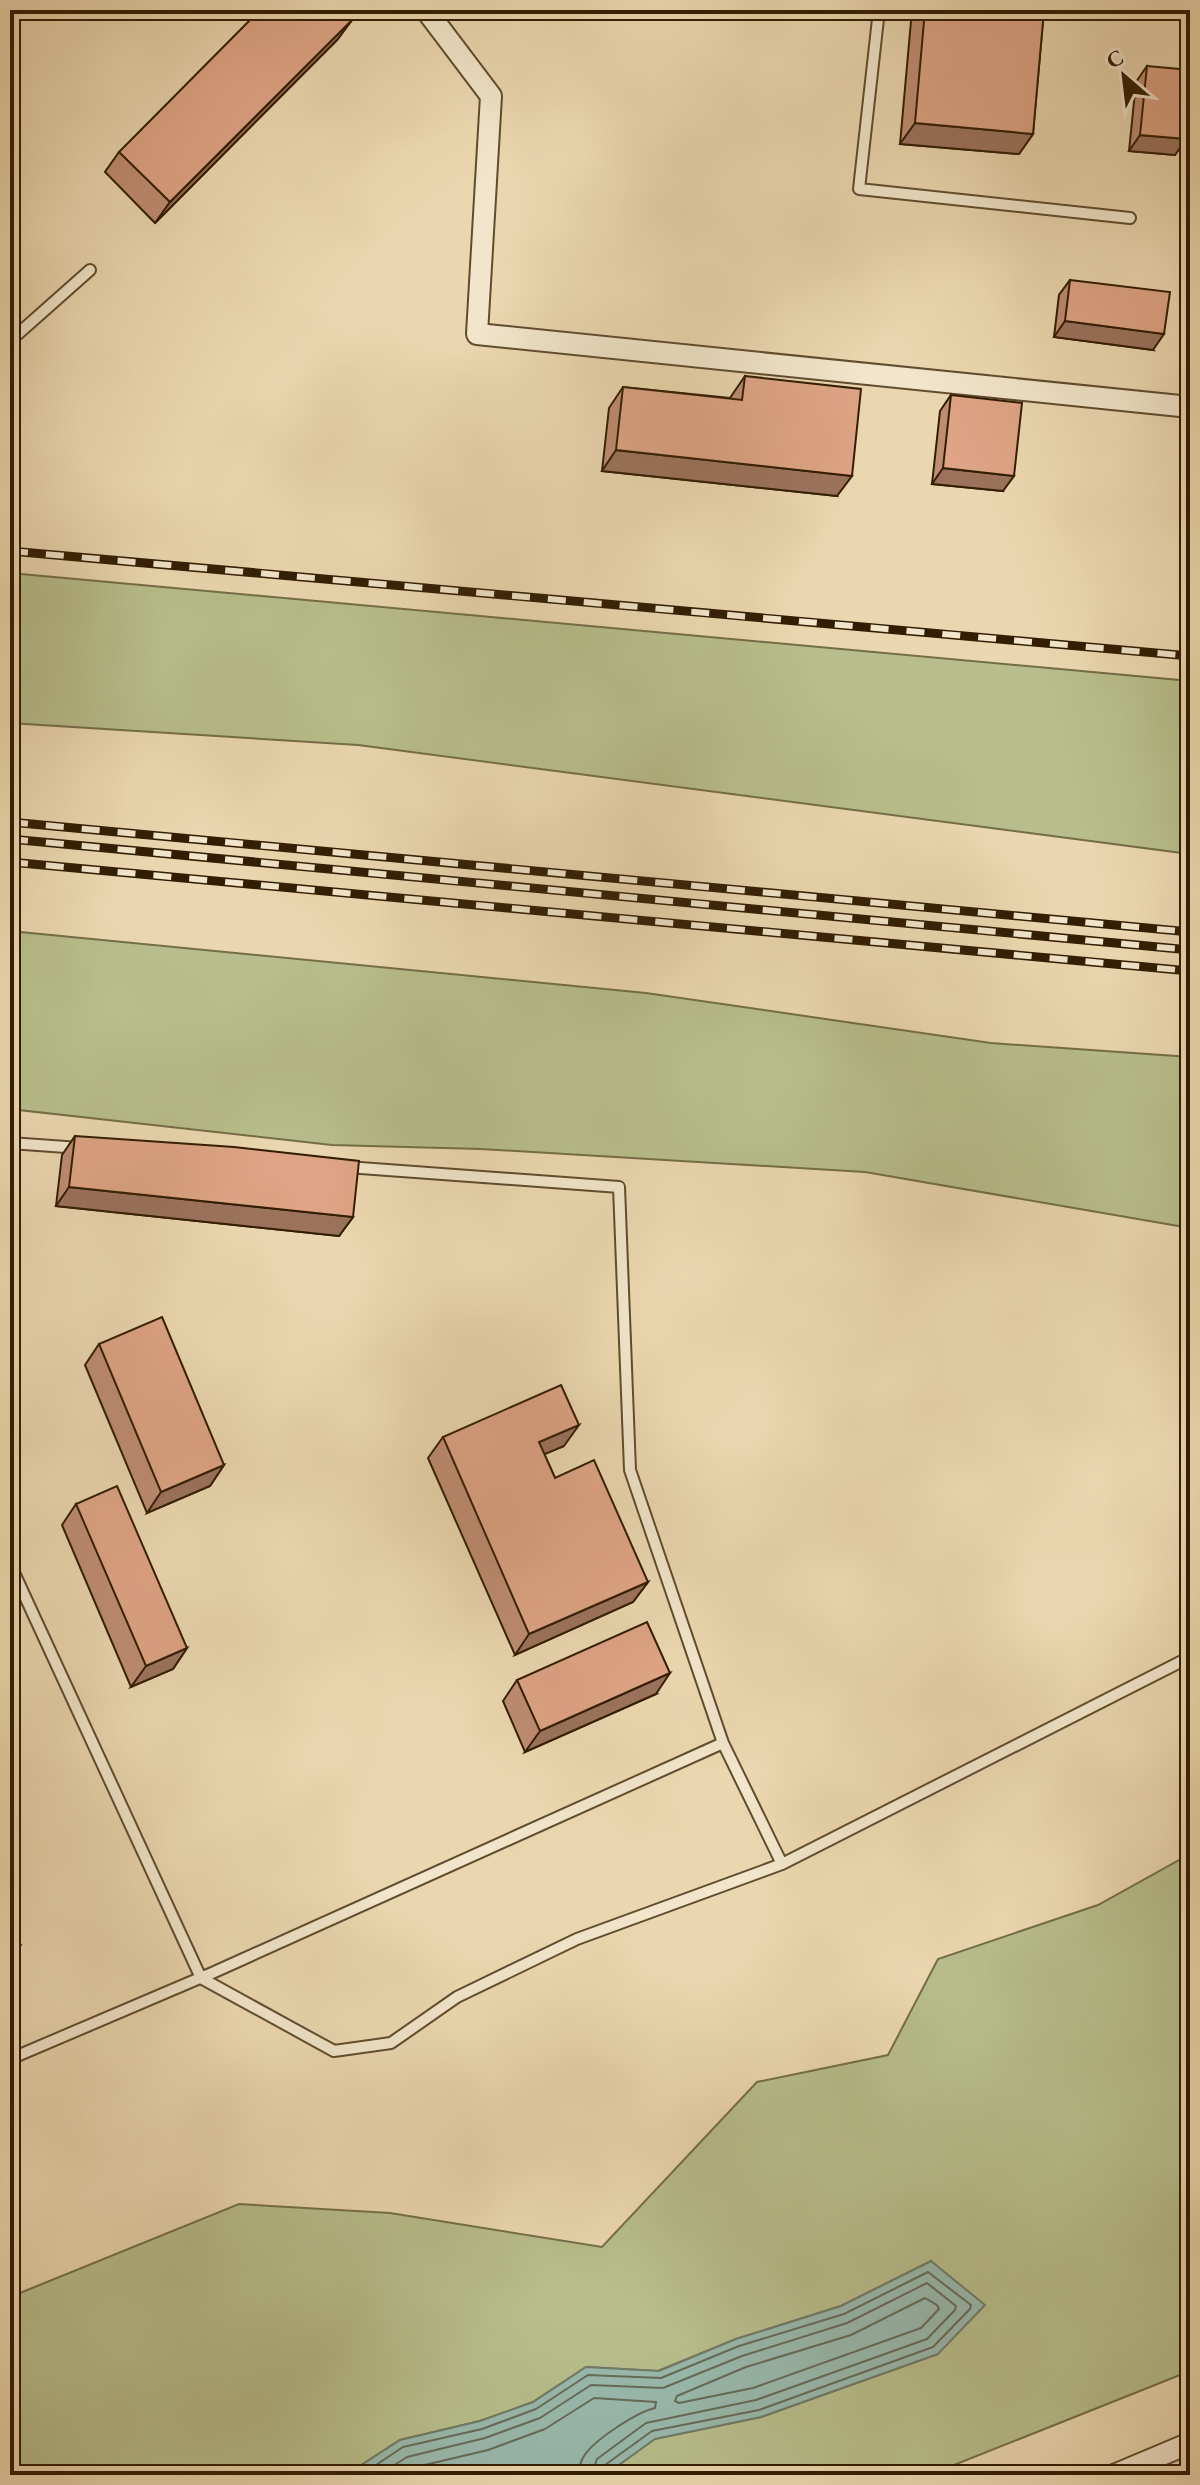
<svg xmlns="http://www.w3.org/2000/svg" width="1200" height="2485" font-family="'EB Garamond',serif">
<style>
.green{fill:#b7be8b;stroke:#746e47;stroke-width:2}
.water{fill:#98b9ad;stroke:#6f7b69;stroke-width:2}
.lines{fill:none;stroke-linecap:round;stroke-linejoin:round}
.shore{stroke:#656b58;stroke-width:2}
.service-casing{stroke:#604c2e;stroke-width:14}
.minor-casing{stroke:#604c2e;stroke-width:24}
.service{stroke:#f2e5cb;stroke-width:10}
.minor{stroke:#f2e5cb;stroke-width:20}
.rail-casing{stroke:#321d03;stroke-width:9}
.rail{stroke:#f2e5cb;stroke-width:6;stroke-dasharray:18;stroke-linecap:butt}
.wall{fill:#bf8d72;stroke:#321d03;stroke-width:2}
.shaded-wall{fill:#9b735d;stroke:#321d03;stroke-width:2}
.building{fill:#dea485;stroke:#321d03;stroke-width:2}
</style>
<rect width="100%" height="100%" fill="#ebd7af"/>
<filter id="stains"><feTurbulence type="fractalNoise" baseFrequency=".0025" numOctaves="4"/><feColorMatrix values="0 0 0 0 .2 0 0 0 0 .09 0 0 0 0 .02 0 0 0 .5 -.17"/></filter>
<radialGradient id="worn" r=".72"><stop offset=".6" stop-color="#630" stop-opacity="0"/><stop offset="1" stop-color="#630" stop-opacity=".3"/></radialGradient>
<path class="green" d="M10,573l1180,108v173l-832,-109 -348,-22z
M10,931l636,62 345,50 199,14v171l-325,-56 -384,-23 -149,-4 -322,-36z
M1190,1854v517l-261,104h-324l49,-36 107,-22 177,-63 -7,-93 -90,45 -105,33 -78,32 -72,-4 -53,35 -53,19 -80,19 -54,35h-336v-178l229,-93 151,9 212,34 155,-165 131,-27 50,-96 160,-54z"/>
<path class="water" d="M931,2261l54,44 -47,49 -177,63 -106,22 -50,36h-259l54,-35 80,-19 53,-19 53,-35 73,4 77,-32 105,-33z"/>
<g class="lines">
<path class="shore" d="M925,2298l12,7 2,4 -18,19 -168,60 -74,15 -4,-2 2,-5 69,-29 105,-32z
M361,2475l42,-28 79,-18 54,-20 52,-34 73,3 78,-32 105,-32 84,-42 43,33 -1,4 -37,38 -174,63 -107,21 -47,34 -4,10
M379,2475l28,-18 78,-19 55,-20 51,-33 72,3 79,-32 105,-33 80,-40 29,23 -1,4 -28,29 -171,61 -110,23 -49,36 -6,16
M401,2475l11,-7 76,-18 57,-21 49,-31 62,4 -1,6c-18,4 -61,32 -71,48 -4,6 -5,12 -5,19"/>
<g class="service-casing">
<path id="service" d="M879,10l-20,179 271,29
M10,341l80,-71
M10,1143l70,5
M10,1564l191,414 133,73 57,-8 66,-46 120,-58 205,-75
M723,1743l59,121 408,-207
M201,1978l522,-235 -93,-273 -11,-283 -272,-20
M10,2059l197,-84"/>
</g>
<g class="minor-casing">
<path id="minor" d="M426,10l65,86 -14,238 713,73
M1114,2475l76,-32"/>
</g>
<use href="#service" class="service"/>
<use href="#minor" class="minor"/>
<g class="rail-casing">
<path id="rail" d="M10,551l1180,105
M10,822l1180,110
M10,839l1180,111
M10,862l1180,109"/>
</g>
<use href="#rail" class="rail"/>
</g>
<path class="wall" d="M912,10h132l-11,124 -14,20 -119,-10z
M352,20l-15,20 -182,183 -50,-51 14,-20z
M1147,66l39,73 -11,16 -46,-4 7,-69z
M1070,280l83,70 -99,-13 5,-42z
M745,376l92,120 -235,-25 7,-63 14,-21 107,11z
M951,395l52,96 -71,-7 8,-73z
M75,1136l278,81 -14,19 -283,-30 6,-51z
M99,1344l125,121 -14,21 -63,27 -62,-148z
M443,1437l121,9 -20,8 11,24 93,104 -15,20 -118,53 -87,-197z
M76,1504l111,144 -14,21 -42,18 -69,-162z
M517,1680l139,14 -131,58 -22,-51z"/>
<path class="shaded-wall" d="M352,20l-15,20 -182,183 15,-21z
M915,123l118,11 -14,20 -119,-10z
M1140,135l46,4 -11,16 -46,-4z
M1065,321l99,13 -11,16 -99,-13z
M616,450l236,26 -15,20 -235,-25z
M943,468l71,8 -11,15 -71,-7z
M69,1187l284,30 -14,19 -283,-30z
M579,1425l-15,21 -40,17 15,-21z
M224,1465l-14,21 -63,27 14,-21z
M648,1582l-15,20 -118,53 14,-21z
M187,1648l-14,21 -42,18 15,-21z
M670,1673l-14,21 -131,58 15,-21z
M20,1946l-10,15v-10z"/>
<path class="building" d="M260,10h82l10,10 -182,182 -51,-50z
M925,10h119l-11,124 -118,-11z
M1147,66l43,4v30l-4,39 -46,-4z
M1070,280l100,12 -6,42 -99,-13z
M745,376l116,13 -9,87 -236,-26 7,-63 119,13z
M951,395l71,8 -8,73 -71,-8z
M75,1136l159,11 125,14 -6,56 -284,-30z
M162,1317l62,148 -63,27 -62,-148z
M561,1385l18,40 -40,17 16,36 39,-18 54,122 -119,52 -86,-197z
M117,1486l70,162 -41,18 -70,-162z
M647,1622l23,51 -130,58 -23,-51z
M10,1921l10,25 -10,5z"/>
<rect width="1200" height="2485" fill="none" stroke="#ebd7af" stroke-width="40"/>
<rect x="12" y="12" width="1176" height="2461" fill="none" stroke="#321d03" stroke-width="4"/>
<rect x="20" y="20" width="1160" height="2445" fill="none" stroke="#321d03" stroke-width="2"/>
<g transform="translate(1124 76) rotate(332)" stroke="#f2e5cb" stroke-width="6" paint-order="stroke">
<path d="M0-6L14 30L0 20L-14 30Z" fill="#321d03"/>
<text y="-12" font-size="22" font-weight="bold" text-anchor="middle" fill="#321d03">С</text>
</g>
<rect width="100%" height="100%" filter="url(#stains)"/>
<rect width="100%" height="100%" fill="url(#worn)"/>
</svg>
